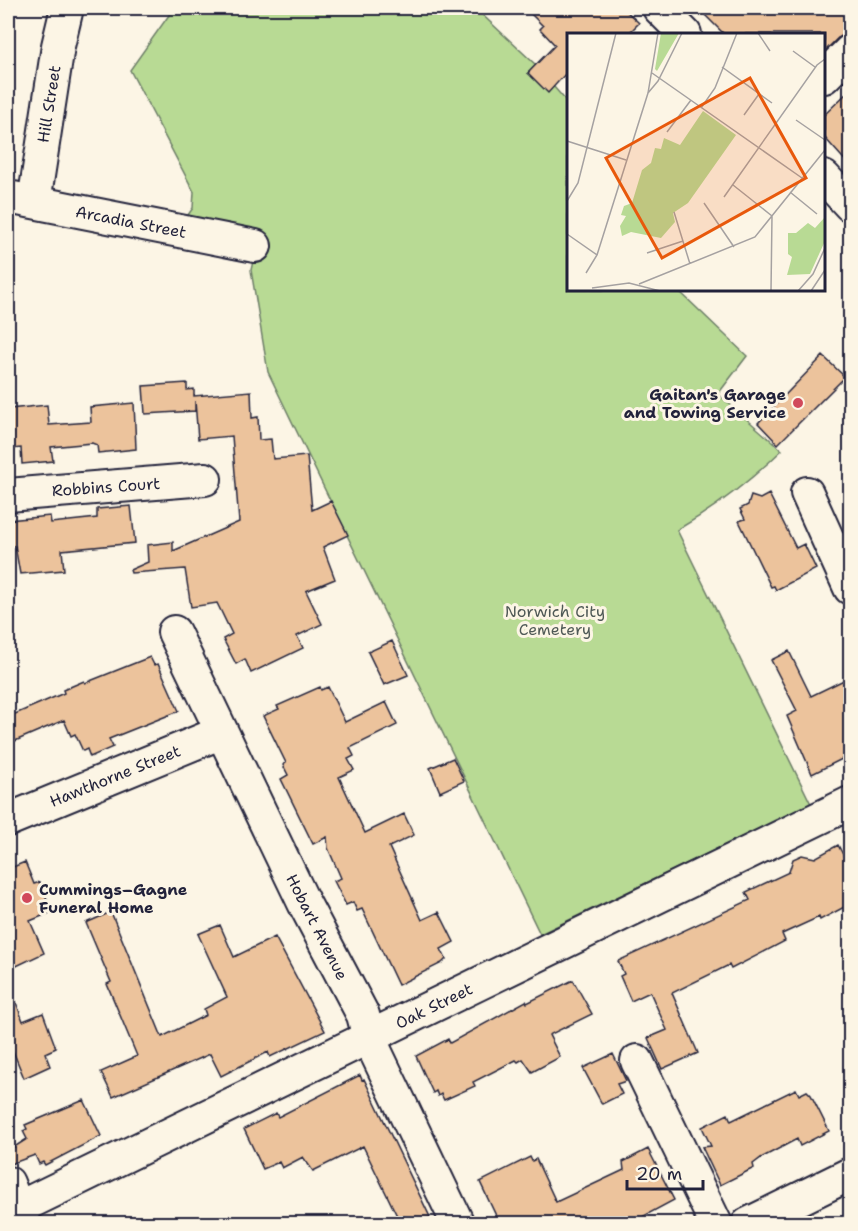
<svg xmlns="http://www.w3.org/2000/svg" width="858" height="1231" font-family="'Shantell Sans',sans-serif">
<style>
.green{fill:#b8da94;stroke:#6d7e68;stroke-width:1.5}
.building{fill:#ecc39c;stroke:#22223b;stroke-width:1.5}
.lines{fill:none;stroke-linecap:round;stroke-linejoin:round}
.minor-casing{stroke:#22223b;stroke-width:36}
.minor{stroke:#fcf5e5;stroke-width:32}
.poi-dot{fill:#d1495b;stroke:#fcf5e5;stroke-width:2}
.labels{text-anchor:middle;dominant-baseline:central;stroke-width:6;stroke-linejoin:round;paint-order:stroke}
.street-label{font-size:16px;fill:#22223b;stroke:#fcf5e5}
.poi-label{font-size:16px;font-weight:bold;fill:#22223b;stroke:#fcf5e5;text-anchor:end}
.park-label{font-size:16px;fill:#4f5956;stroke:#fcf5e5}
.inset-road{fill:none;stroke:#a5a1a1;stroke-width:1.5}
.view{fill:#e8590c;fill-opacity:0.15;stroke:#e8590c;stroke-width:3}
.inset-edge{fill:none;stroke:#22223b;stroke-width:3}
</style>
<rect width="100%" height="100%" fill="#fcf5e5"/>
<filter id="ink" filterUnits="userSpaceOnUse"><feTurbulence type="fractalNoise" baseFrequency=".0167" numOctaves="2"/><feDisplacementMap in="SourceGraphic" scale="12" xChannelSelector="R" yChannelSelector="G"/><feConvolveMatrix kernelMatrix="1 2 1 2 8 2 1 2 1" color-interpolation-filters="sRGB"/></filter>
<g filter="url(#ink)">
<path class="green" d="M174,8h301l61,57 -8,8 26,14 14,16v187h110l69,66 -29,38 64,56c-33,32 -65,57 -105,80l134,274 -271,130 -272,-562 -17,-102 8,-35 -74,-16 8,-11 1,-16 -64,-122z"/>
<path class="building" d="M525,8h98l16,15 -11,11h-60v37l-20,22 -20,-20 27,-28 -15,-16 3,-3z
M698,8h152v25l-12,5 -14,14v-18h-100z
M850,90v76l-26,-29v-22z
M823,356l22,21 -67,67 -20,-21z
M187,383v7l7,-1v7l57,-5 1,27 6,-1 1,23 12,-1 2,20 34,-3 5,54 19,-9 17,34 -25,12 12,32 -29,12 16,33 -25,12 6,12 -52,25 -6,-14 -9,5 -13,-25 9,-5 -15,-31 -26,4 -6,-38 -54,4 -1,-3 18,-8 -1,-17 26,-3v9l66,-29 -7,-86 -34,3 -3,-38v10l-50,3 -2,-28z
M134,403l2,46 -38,4 -1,-8 -5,-2 -41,4 2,14 -31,3 -1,-16 -10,1 -2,-40 38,-4 2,20 42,-3 -1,-15z
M769,494l27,54 8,-4 12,25 -40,21 -2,-4 -3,1 -32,-66 6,-2 -5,-10 8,-4 3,-9 9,3z
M131,506l4,37 -73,7 2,20 -44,4 -5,-28h-6l-1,-26 42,-4 1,7 46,-5v-9z
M392,641l16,34 -24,10 -16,-33z
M789,651l22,45 39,-19v78l-38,19 -25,-58 10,-5 -26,-51z
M150,657l4,8 4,-1 21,47 -70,28 4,8 -23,10 -3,-8 -4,2 -8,-17 -4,2 -7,-16 -56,24v-27l56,-24 -1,-3 21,-9 1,2z
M320,687l1,3 7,-3 17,35 41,-20 11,23 -47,23 4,8 -6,3 6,11 -15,7 26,56 39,-19 10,21 -25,12 33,73 17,-8 15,30 -13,7 5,10 -4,4 -44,22 -36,-76 -5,2 -4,-9 -7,3 -12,-24 7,-3 -13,-30 -1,-11 -14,7 -32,-65 7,-4 -5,-10 3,-2 -23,-47 16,-7 -2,-3z
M453,758l11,23 -24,11 -10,-24z
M838,845l12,23v36l-30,16 -1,-3 -37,17 3,7 -54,28 -2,-4 -57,28 26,60 -36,16 -14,-31 19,-8 -17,-38 -19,9 -11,-25 4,-2 -6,-13 132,-61 -4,-8 43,-20 4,-13 9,-4 13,3z
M25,862l9,22 6,-2 12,30 -22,9 14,32 -36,17v-101z
M111,912l51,125 44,-22 -2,-6 23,-12 -29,-63 22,-9 14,32 41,-20 50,94 -55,26 -2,-5 -47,24 -11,-22 -97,43 -12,-25 36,-16 -30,-72 4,-2 -25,-59z
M573,980l19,34 -43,21 11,22 -28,15 -9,-13 -5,3 -2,-2 -43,22 2,4 -31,14 -3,-6 -3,2 -2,-5 -3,2 -17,-37 32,-17 2,4 76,-42 1,2z
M9,984l14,37 20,-8 13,35 -11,5 5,13 -26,12 -11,-27 -5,3z
M613,1054l13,27 -9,3 5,10 -20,10 -19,-36z
M360,1075l2,5 2,-1 66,138 -13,7h-16l-38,-78 -50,25 -10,-14 -21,11 -3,-6 -16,7 -19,-40 32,-16 2,4z
M796,1089l3,6 8,-4 4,4 18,36 -29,15 -3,-7 -36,19 -8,6 1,4 -34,17 -18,-38 9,-1 -9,-19 26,-13 3,7z
M84,1100l17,36 -56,29 -2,-3 -4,2 -4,-9 -27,10v-14l19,-12 -4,-8 4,-2 -2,-4z
M648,1149l26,51 -32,17 3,7h-145l-20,-42 50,-25 2,4 4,-2 20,43 68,-32 -1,-8z"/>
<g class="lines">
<g class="minor-casing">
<path id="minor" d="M659,8l26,26
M824,77l26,-26
M824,177l26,28
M8,197l247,49
M34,202l24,-156 9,-38
M807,493l43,95
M8,495l197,-16
M174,632l130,271 59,112 6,23 89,186
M8,820l214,-88
M637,1061l79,163
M8,1183l16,41
M18,1208l832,-405
M748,1224l102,-50"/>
</g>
<use href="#minor" class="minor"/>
</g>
</g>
<g class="poi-dot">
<circle cx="798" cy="403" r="6"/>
<circle cx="27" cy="898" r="6"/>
</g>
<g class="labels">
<g class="street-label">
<text transform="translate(49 104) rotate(-81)">Hill Street</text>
<text transform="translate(131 222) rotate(11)">Arcadia Street</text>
<text transform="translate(106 487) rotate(-4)">Robbins Court</text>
<text transform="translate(115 776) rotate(-22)">Hawthorne Street</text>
<text transform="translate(317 927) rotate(63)">Hobart Avenue</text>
<text transform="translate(434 1006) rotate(-26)">Oak Street</text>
</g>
<g class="poi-label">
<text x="786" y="394">Gaitan's Garage<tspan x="786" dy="18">and Towing Service</tspan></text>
<text x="39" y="889" text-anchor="start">Cummings–Gagne<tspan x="39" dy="18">Funeral Home</tspan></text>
</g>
<g class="park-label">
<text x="555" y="611">Norwich City<tspan x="555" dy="18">Cemetery</tspan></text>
</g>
</g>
<g transform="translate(567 33)">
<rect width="258" height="258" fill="#fcf5e5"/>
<path d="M94,0h18l-22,38 -2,-2zM136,78l33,24 -48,68 -15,10 2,9 -14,16 -30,-6 -9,4 -2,-10 6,-10 -5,-1 3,-9 8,-3 10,-33 9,-7 4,-15 6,1 3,-11 16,7zM258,184v24l-15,33 -23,1 5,-18 -4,-3v-21h8l12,-10 7,5z" fill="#b8da94"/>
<path class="inset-road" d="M191,0l12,18M226,18l22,16M155,34l50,36M85,40l150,105M81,60l10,-12 24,-48M134,75l14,-20 22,-55M177,82l15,-21M229,87l29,20M100,99l24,-32M0,108l59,19M166,152l39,31M223,159l27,22M157,164l93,-132 8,-6M0,168l11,-18 38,-150M137,170l30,44M107,179l16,52M0,201l30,21 -11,18M80,220l36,-12M30,222l51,-162 10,-60M72,251l116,-47 70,-87M25,255l37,-5 31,8M204,258l1,-75M231,258l15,-17 12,-26M244,258l14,-21"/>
<path class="view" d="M183,45l56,100 -144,80 -56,-100z"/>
<rect width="258" height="258" class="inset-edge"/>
</g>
<rect width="858" height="1231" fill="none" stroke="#fcf5e5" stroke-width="30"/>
<rect x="15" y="15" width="828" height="1201" fill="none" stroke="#22223b" stroke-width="2" filter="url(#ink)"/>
<path d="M627 1180v9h76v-9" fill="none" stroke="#22223b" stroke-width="3"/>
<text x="636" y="1180" font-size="18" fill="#22223b" stroke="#fcf5e5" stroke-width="4.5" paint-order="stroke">20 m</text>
</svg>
